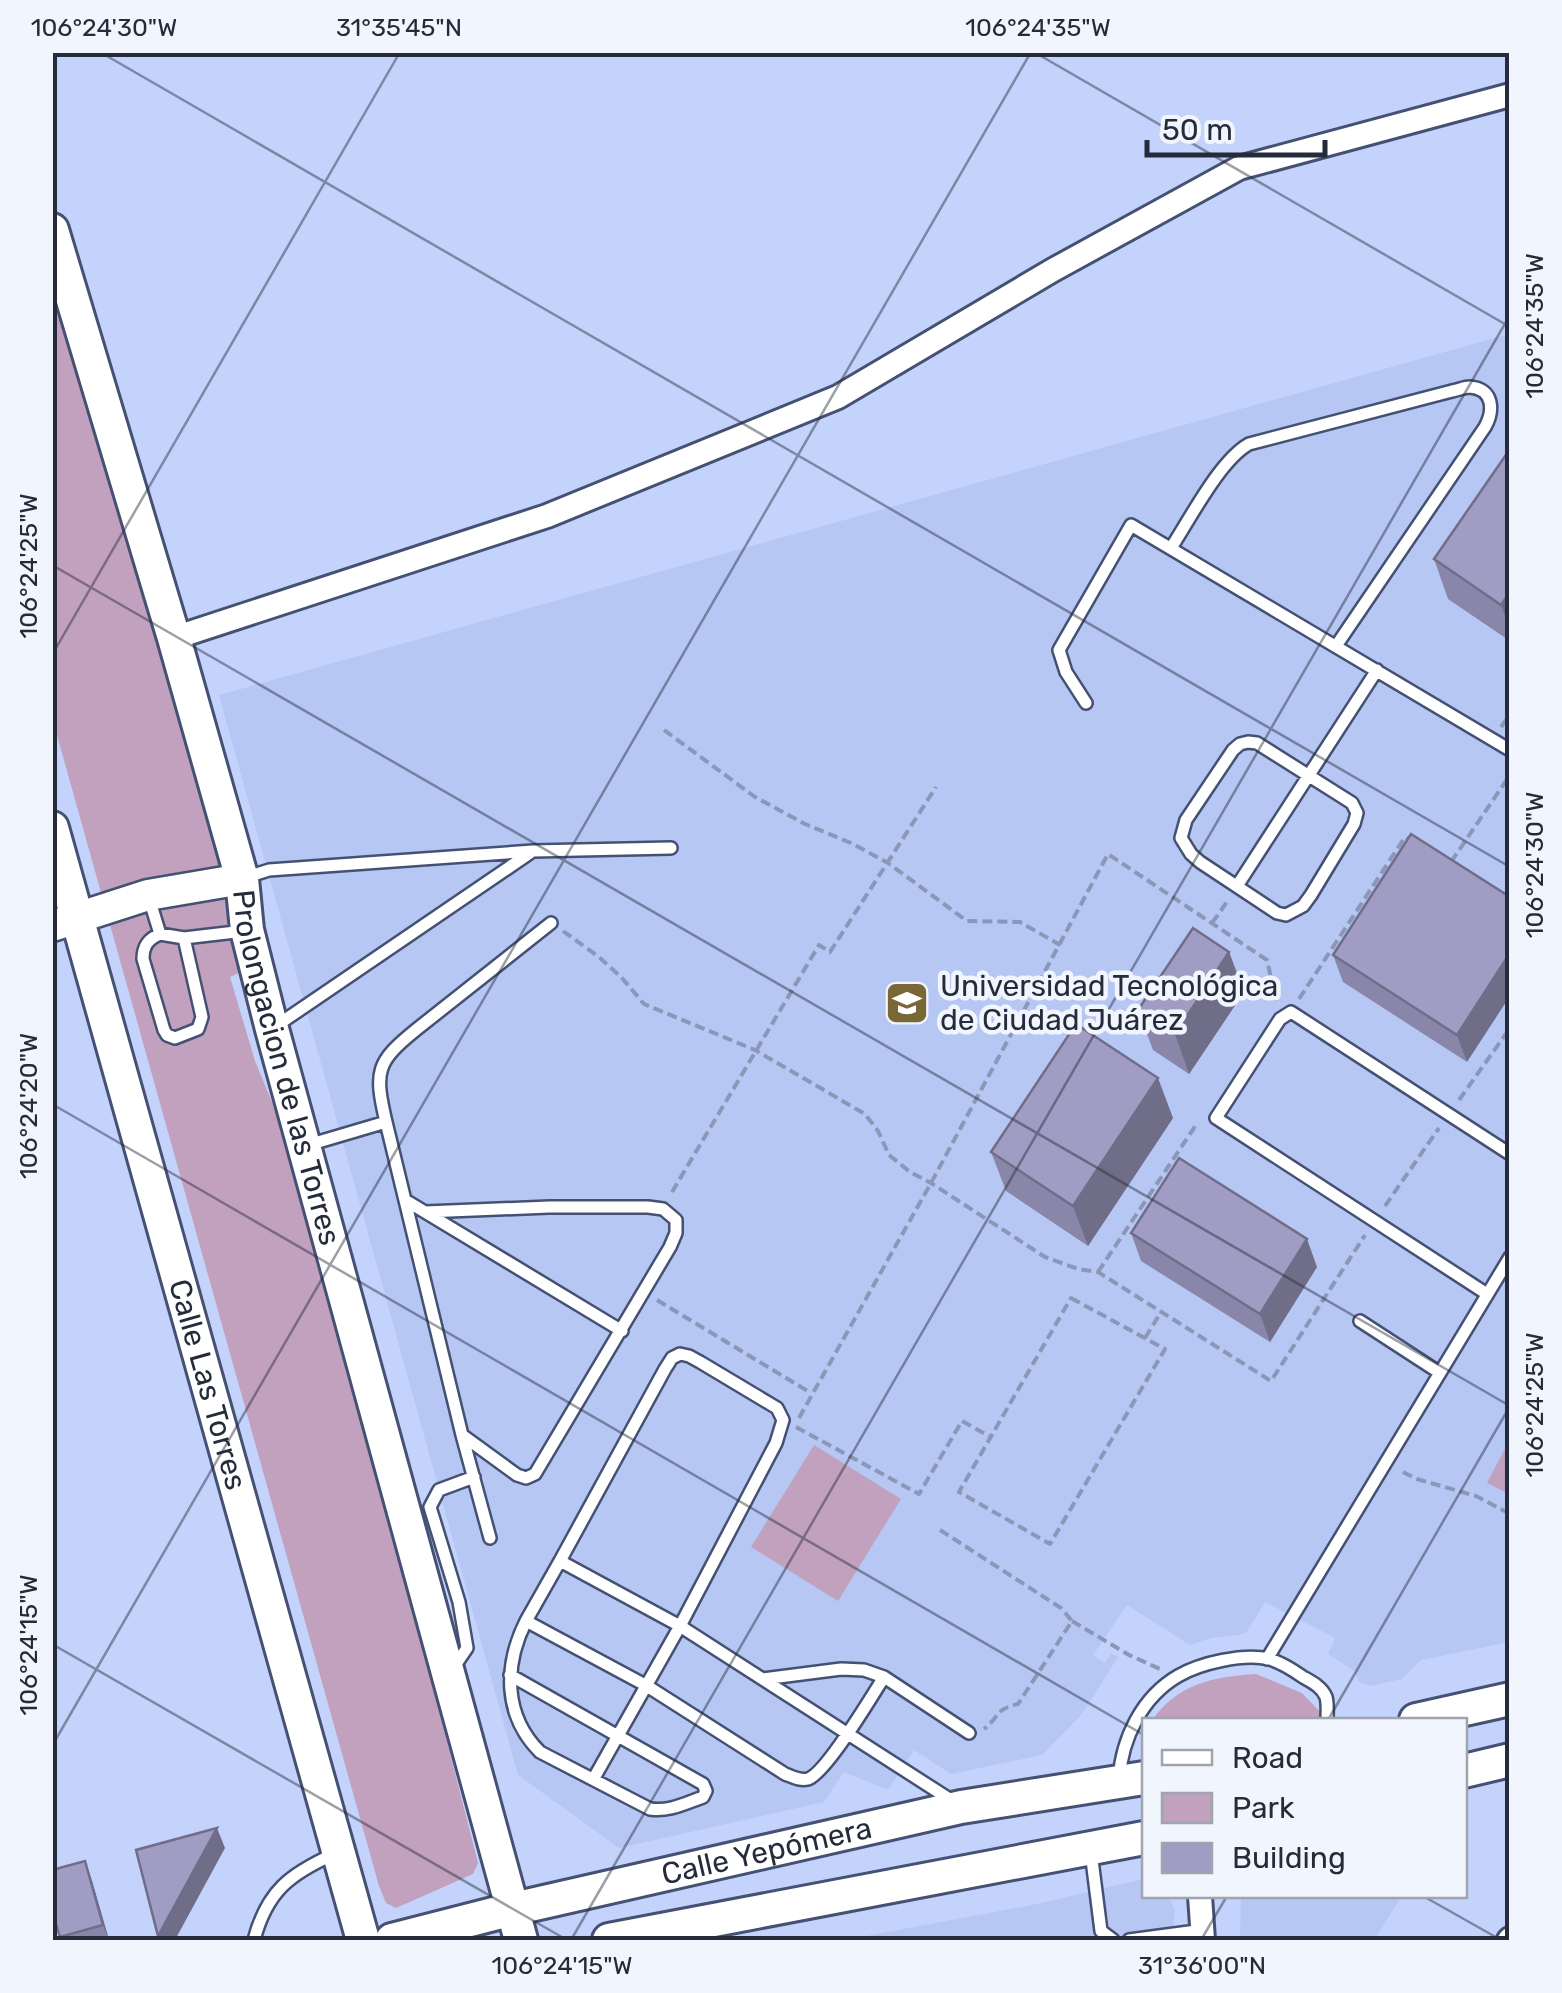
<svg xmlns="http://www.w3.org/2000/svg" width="1562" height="1993" font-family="Rubik,sans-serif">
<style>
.built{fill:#b6c7f4}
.green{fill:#c1a1be}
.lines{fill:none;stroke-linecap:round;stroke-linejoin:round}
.service-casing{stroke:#455172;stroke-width:16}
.minor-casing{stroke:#455172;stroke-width:28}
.tertiary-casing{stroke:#455172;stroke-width:35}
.secondary-casing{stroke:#455172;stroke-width:38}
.path{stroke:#8b97b6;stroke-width:4;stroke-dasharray:10 5;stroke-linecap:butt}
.service{stroke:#fff;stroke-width:11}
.minor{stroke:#fff;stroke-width:22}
.tertiary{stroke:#fff;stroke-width:30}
.secondary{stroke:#fff;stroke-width:32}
.wall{fill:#8a86a9}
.shaded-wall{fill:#706d89}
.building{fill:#a09cc4;stroke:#706d89;stroke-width:2.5}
.ticks{fill:none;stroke:#252b3a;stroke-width:2.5;stroke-opacity:0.45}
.labels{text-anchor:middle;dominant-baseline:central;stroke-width:9;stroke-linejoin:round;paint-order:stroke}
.poi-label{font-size:30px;fill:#252b3a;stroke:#f1f5fd;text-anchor:start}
.street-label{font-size:30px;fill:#252b3a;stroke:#f1f5fd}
.neatline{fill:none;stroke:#252b3a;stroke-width:4}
.ticks-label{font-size:25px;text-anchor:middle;fill:#252b3a}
</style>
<rect width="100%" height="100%" fill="#c4d3fb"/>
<path class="built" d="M1509,334v1308l-88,18 -19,19 -32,7 -11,-4 -5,-11 -26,-17 7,-16 -70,-36 -18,30 -9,3 -27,3 -21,7 -63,-40 -34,50 12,8 6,-10 7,4 -36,57 -40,41 -91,19 -37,-24 -26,40 -44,-18 -20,30 -205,46 -101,-73 -299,-1080z
M1139,1880l5,2v14h24l7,14 -4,30h-326l192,-36z
M1241,1896h161l-28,44h-134z"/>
<path class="green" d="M52,233l197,735 -19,9 25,84 47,114 176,688 -5,11 -77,34 -10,-5 -7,-17 -326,-1165z
M1509,1441v53l-22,-11z
M814,1445l87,54 -63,102 -87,-54z
M1256,1674l46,19 23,24 -18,3h-155c27,-37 61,-43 104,-46z"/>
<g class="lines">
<g class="service-casing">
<path id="service" d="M1171,548c19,-29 49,-88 78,-104l203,-53c6,-1 12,-4 18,-4 24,2 24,24 15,40l-149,219
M1086,703l-20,-31 -7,-22 72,-125 379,225
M1248,742l9,1 95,60 5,10 -3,11 -43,71 -8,11 -17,9 -9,-2 -77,-51 -9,-8 -10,-16 5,-18 47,-70 7,-6z
M247,877l22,-7 264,-19 138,-3
M1237,886l140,-216
M148,895l12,39
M160,934l24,4 18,79 -4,12 -23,9 -8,-3 -3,-5 -21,-71c0,-13 5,-20 17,-25z
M184,938l60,-7
M276,1026l254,-173
M386,1122c-12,-51 -10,-60 31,-93l134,-106
M308,1145l78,-23 76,313 28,103
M405,1200l217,131
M425,1212l124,-5h99l15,2 13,11v13l-6,14 -135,227 -9,4 -9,-3 -55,-40
M1487,1294l-271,-176 64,-99 11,-7 219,142
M1360,1321l80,52
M680,1354l9,2 11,6 77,46 6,12 -7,23 -96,183 -120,-65 105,-192 7,-11z
M560,1561l-34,60 121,65 138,88c8,3 15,7 23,5 18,-6 64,-83 76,-102
M1267,1659l243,-402
M454,1667l13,-19 -8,-46 -29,-95 9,-17 35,-13
M510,1675l193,109 3,7 -3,6c-17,6 -34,15 -53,12l-110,-57c-37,-37 -36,-87 -14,-131
M763,1679l78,-10 23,1 20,7 85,56
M594,1778l86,-152 274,176
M1119,1779c3,-41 23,-82 59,-103 22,-13 66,-23 91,-17 12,3 24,11 34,18 9,5 19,10 23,20 2,7 1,16 1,23
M1091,1852l10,79 12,9
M254,1940c13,-49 36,-66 80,-86
M1129,1940l75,-10"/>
</g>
<g class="minor-casing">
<path id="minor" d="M174,638l373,-122 291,-119 215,-127 186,-102 271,-73
M1200,1896l3,44
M1509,1940l1,-1"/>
</g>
<g class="tertiary-casing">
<path id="tertiary" d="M52,926l96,-31 94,-16"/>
</g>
<g class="secondary-casing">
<g id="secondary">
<path id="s1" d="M52,230l122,408 68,241 5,51 25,99 249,911"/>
<path id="s2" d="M52,828l311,1112"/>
<path d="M1416,1720l94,-21"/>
<path d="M1464,1771l46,-11"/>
<path id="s3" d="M392,1940l121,-31 448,-102 183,-29"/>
<path d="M609,1940l535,-102"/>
</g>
</g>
<path class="path" d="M1501,727l9,-12
M664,730l91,67 50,27 46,19 37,20 79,58 53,1 40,23
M1451,862l59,-87
M1212,923l17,-24
M563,931l36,26 23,21 22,26 111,46 110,64 13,17 11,24 21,17 21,11 114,74 33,12 20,3 173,109 94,-146
M1299,999l106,-162 6,4
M1459,1100l51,-72
M672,1192l147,-247 11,7 106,-165
M1385,1206l54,-78
M1098,1272l100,-150
M1071,1298l94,51 -115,195 -91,-52z
M657,1300l154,93
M1145,1338l16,-26
M799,1418l132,-235 177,-329 159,106 9,41
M796,1427l123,67 43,-73 27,15
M1403,1472l14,7 59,17 34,18
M940,1530l121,78 11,13 -54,83c-24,6 -17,11 -34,25
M1072,1621l57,34 31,14"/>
<use href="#service" class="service"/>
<use href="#minor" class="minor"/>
<use href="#tertiary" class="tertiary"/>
<use href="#secondary" class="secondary"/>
</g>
<path class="wall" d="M1510,449v192l-62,-42 -14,-40z
M1411,834l56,228 -124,-80 -10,-27z
M1229,952l15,40 -55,82 -36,-24 -15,-40z
M1173,1118l-85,128 -82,-55 -15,-39z
M1131,1233l186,34 -47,75 -129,-81z
M92,1881l17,59h-48l-9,-29z"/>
<path class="shaded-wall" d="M1510,592v37l-9,-24z
M1229,952l15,40 -55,82 -14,-40z
M1510,953v43l-43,66 -10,-27z
M1158,1078l15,40 -85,128 -15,-40z
M1307,1239l10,28 -47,75 -10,-28z
M217,1828l8,20 -50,92h-15l-2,-4z
M85,1861l7,20 17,59 -6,-15z"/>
<path class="building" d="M1510,449v143l-9,13 -67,-46z
M1411,834l99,63v56l-53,82 -124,-80z
M1193,928l36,24 -54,82 -37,-24z
M1076,1024l82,54 -85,128 -82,-54z
M1179,1158l128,81 -47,75 -129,-81z
M217,1828l-59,108 -22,-86z
M85,1861l18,64 -43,12 -8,-26v-41z"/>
<path class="ticks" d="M100,52l1410,815M1034,52l476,275M52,565l1458,841M52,655l348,-603M52,1104l1092,631M52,1644l515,296M1328,1720l182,-314M52,1746l979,-1694M1423,1896l78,44M571,1940l939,-1625M1201,1940l26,-44"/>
<defs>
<g id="university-square" transform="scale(2.25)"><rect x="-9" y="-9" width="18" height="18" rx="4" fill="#7a6736" stroke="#f1f5fd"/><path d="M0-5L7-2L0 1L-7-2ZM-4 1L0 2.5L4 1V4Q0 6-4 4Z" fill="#fff"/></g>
</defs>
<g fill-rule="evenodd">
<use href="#university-square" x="907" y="1003"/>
</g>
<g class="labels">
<g class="poi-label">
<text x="940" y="986">Universidad Tecnológica<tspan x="940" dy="34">de Ciudad Juárez</tspan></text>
</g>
<g class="street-label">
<text stroke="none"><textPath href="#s1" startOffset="870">Prolongacion de las Torres</textPath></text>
<text stroke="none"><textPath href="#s2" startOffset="578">Calle Las Torres</textPath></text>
<text stroke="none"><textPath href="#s3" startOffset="385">Calle Yepómera</textPath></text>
</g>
</g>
<rect width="1562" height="1993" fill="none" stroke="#f1f5fd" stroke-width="110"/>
<rect x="1142" y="1718" width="325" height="180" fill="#f1f5fd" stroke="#9fa4af" stroke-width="2.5"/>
<rect x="1162" y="1750" width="50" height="15" fill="#ffffff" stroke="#9fa4af" stroke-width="2.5"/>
<text x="1232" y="1768" font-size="30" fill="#252b3a">Road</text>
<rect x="1162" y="1793" width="50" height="30" fill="#c1a1be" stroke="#9fa4af" stroke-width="2.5"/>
<text x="1232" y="1818" font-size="30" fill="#252b3a">Park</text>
<rect x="1162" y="1843" width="50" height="30" fill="#a09cc4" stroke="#9fa4af" stroke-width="2.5"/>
<text x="1232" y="1868" font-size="30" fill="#252b3a">Building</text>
<path d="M1147 140v15h178v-15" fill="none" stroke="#252b3a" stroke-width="5"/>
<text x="1162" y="140" font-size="30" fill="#252b3a" stroke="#f1f5fd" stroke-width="8" paint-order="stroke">50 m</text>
<rect x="55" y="55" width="1452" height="1883" class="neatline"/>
<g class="ticks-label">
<text x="104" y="36">106°24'30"W</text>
<text x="399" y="36">31°35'45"N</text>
<text x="1038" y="36">106°24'35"W</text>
<text transform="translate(1534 326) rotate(-90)" y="9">106°24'35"W</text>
<text transform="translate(28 566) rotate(-90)" y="9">106°24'25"W</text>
<text transform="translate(1534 865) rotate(-90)" y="9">106°24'30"W</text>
<text transform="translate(28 1106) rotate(-90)" y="9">106°24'20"W</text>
<text transform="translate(1534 1405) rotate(-90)" y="9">106°24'25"W</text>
<text transform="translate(28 1645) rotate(-90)" y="9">106°24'15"W</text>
<text x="562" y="1974">106°24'15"W</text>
<text x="1202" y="1974">31°36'00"N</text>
</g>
</svg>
